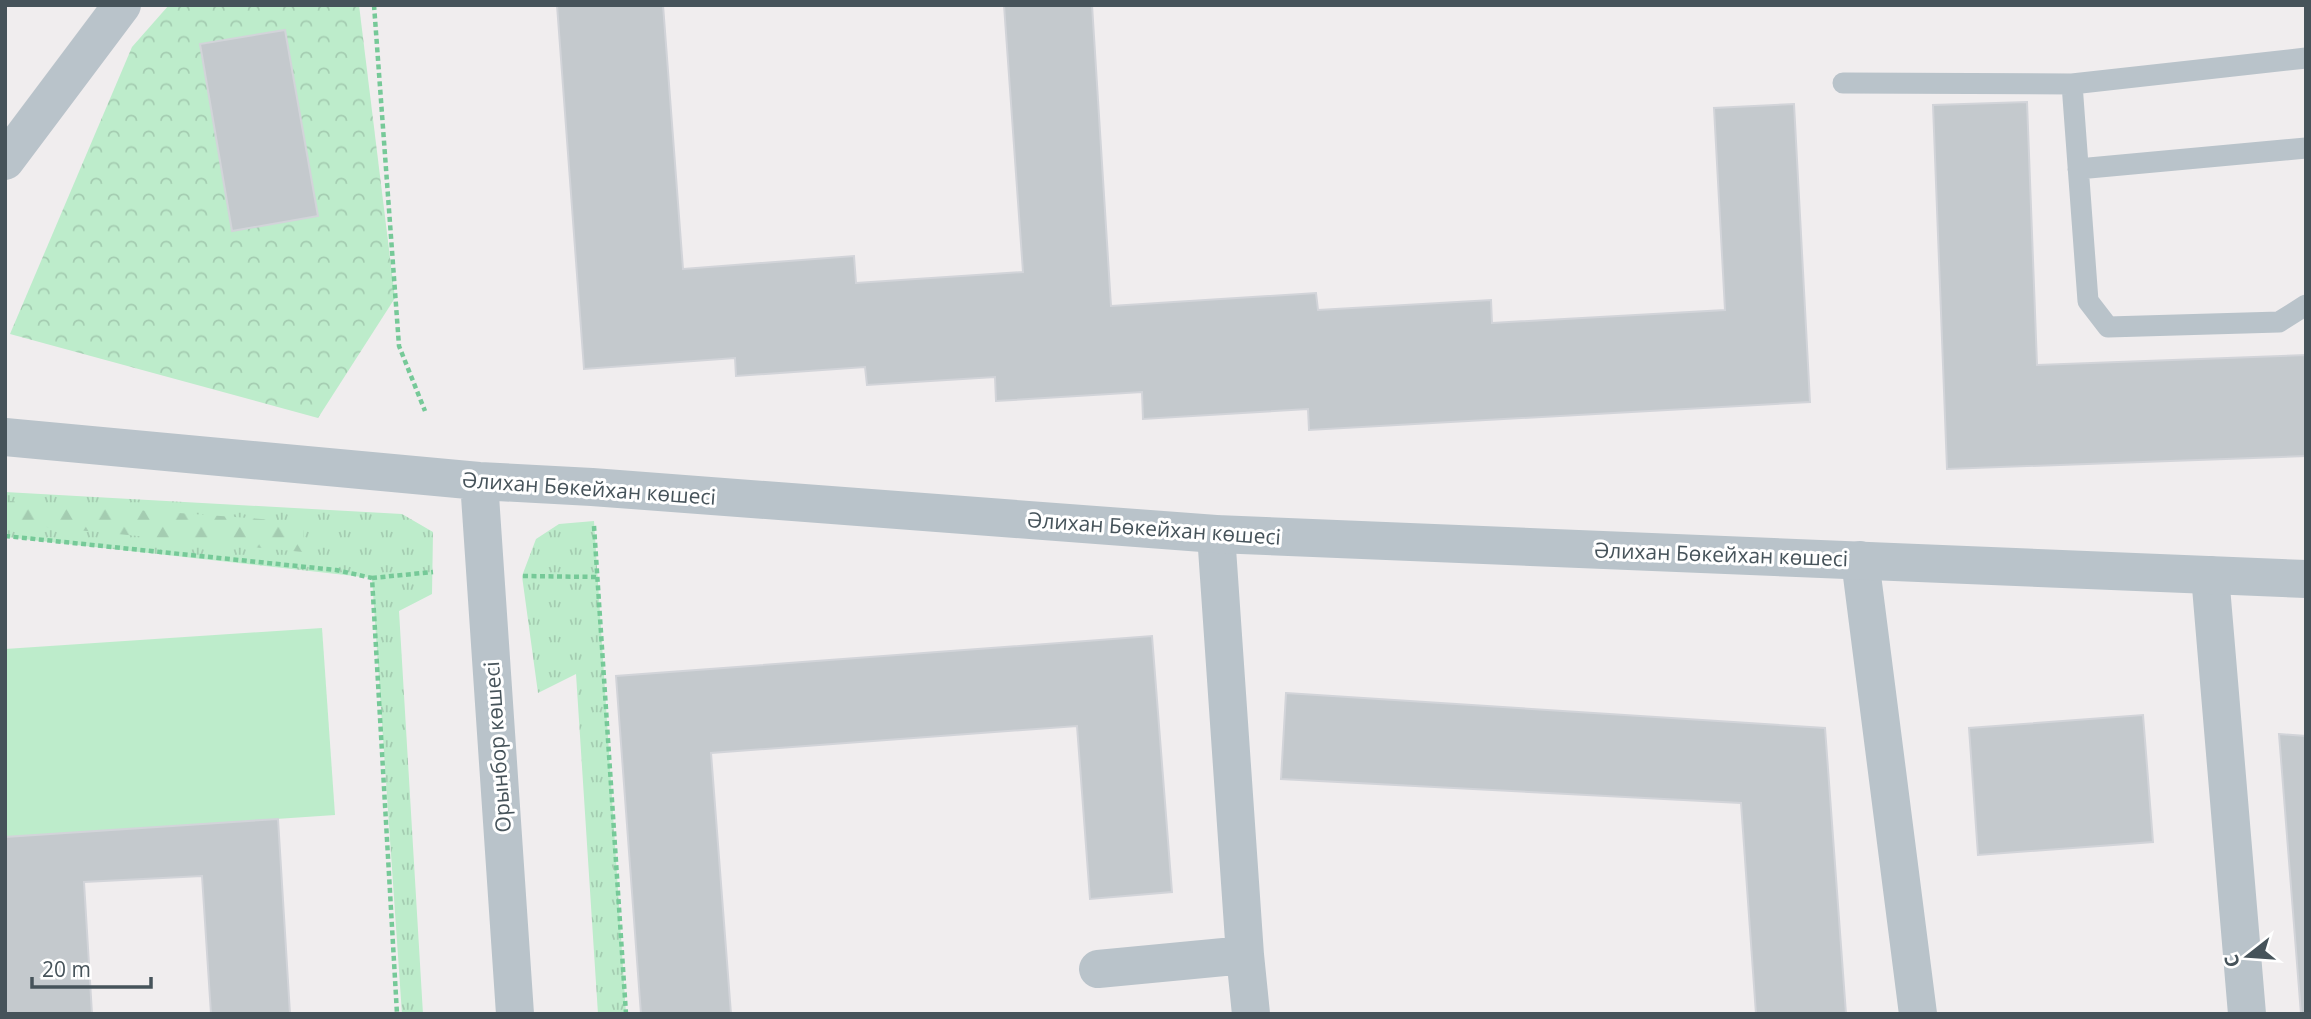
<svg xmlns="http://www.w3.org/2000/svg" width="2311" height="1019" font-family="'Open Sans',sans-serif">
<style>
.grass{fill:url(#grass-tufts)}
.forest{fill:url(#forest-firs)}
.park{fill:url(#park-crowns)}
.pitch{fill:#bdeccb}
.building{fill:#c4c9cd;stroke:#d2d4d9;stroke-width:2}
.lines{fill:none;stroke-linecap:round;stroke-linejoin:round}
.path{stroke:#76c998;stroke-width:4.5;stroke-dasharray:5 3.5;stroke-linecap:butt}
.service{stroke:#b9c3ca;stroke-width:21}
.minor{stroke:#b9c3ca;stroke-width:38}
.tertiary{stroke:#b9c3ca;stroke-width:38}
.labels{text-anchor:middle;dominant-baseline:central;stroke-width:6;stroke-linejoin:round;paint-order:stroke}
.street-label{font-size:21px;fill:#46535a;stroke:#fff}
</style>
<defs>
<pattern id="grass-tufts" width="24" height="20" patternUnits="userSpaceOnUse" patternTransform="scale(1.75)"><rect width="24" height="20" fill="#bdeccb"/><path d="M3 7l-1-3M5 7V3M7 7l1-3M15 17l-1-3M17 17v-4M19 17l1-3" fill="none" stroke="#a4ccb1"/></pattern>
<pattern id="forest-firs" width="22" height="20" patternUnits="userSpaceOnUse" patternTransform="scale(1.75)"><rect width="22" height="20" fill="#bdeccb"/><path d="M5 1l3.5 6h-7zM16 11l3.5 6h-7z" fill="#a4ccb1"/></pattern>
<pattern id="park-crowns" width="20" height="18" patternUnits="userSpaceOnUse" patternTransform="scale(1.75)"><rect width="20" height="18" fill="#bdeccb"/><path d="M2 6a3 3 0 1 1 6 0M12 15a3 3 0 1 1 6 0" fill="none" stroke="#a4ccb1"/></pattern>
</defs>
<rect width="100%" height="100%" fill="#f0edee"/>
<path class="grass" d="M5,492l397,22 31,18 -1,62 -33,17 24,403h-21l-30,-436 -367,-41z
M594,521l32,493h-28l-22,-340 -38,19 -16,-117 14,-37 23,-15z"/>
<path class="forest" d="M10,501l294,21 -1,30 -298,-29z"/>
<path class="park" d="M169,5h190l36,293 -77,120 -308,-84 122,-287z"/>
<path class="pitch" d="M322,628l13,187 -330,22v-188z"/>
<path class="building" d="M557,5h106l20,264 171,-13 2,27 167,-11 -19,-267h88l19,301 205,-13 2,17 173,-10 1,23 233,-13 -11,-202 80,-4 16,298 -501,28 -1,-21 -165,10 -1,-27 -146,9 -1,-24 -128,8 -2,-18 -129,9 -1,-18 -151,11z
M285,30l33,186 -86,15 -32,-187z
M2027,102l10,263 269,-10v101l-359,13 -14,-364z
M1152,636l20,256 -82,7 -13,-173 -366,27 20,261h-90l-25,-338z
M1286,693l539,35 21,286h-90l-15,-211 -460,-24z
M2143,715l10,127 -175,13 -9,-127z
M2279,734l27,2v278h-5z
M278,819l12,195h-79l-9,-138 -118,6 8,132h-87v-177z"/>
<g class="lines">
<path class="path" d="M374,5l25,341 26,65
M594,526l32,488
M5,536l331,34 36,8 25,436
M523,576l75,1
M372,578l61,-6"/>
<path class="service" d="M1843,83l229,1 234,-26
M2072,84l16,217 20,26 171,-5 27,-17
M2078,169l228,-21"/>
<path class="minor" d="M5,161l117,-156
M1216,534l29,421 6,59
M1860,560l58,454
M2210,575l37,439
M1098,969l147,-14"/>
<path class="tertiary" d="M5,437l474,44 113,6 624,47 1090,45
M479,481l36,533"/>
</g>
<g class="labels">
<g class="street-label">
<text transform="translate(589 488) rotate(4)">Әлихан Бөкейхан көшесі</text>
<text transform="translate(1154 528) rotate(4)">Әлихан Бөкейхан көшесі</text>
<text transform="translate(1721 554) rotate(2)">Әлихан Бөкейхан көшесі</text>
<text transform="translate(497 747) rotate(-94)">Орынбор көшесі</text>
</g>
</g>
<rect width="2311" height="1019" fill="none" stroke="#46535a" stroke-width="14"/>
<g transform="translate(2248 956) rotate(253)" stroke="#ffffff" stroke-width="5" paint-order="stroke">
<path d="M0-5L12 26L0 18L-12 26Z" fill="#46535a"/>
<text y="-10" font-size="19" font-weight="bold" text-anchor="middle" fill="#46535a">С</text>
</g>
<path d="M32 977v10h119v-10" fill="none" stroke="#46535a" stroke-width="3.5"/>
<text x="42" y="977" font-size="21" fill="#46535a" stroke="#ffffff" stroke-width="5" paint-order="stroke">20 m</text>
</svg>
